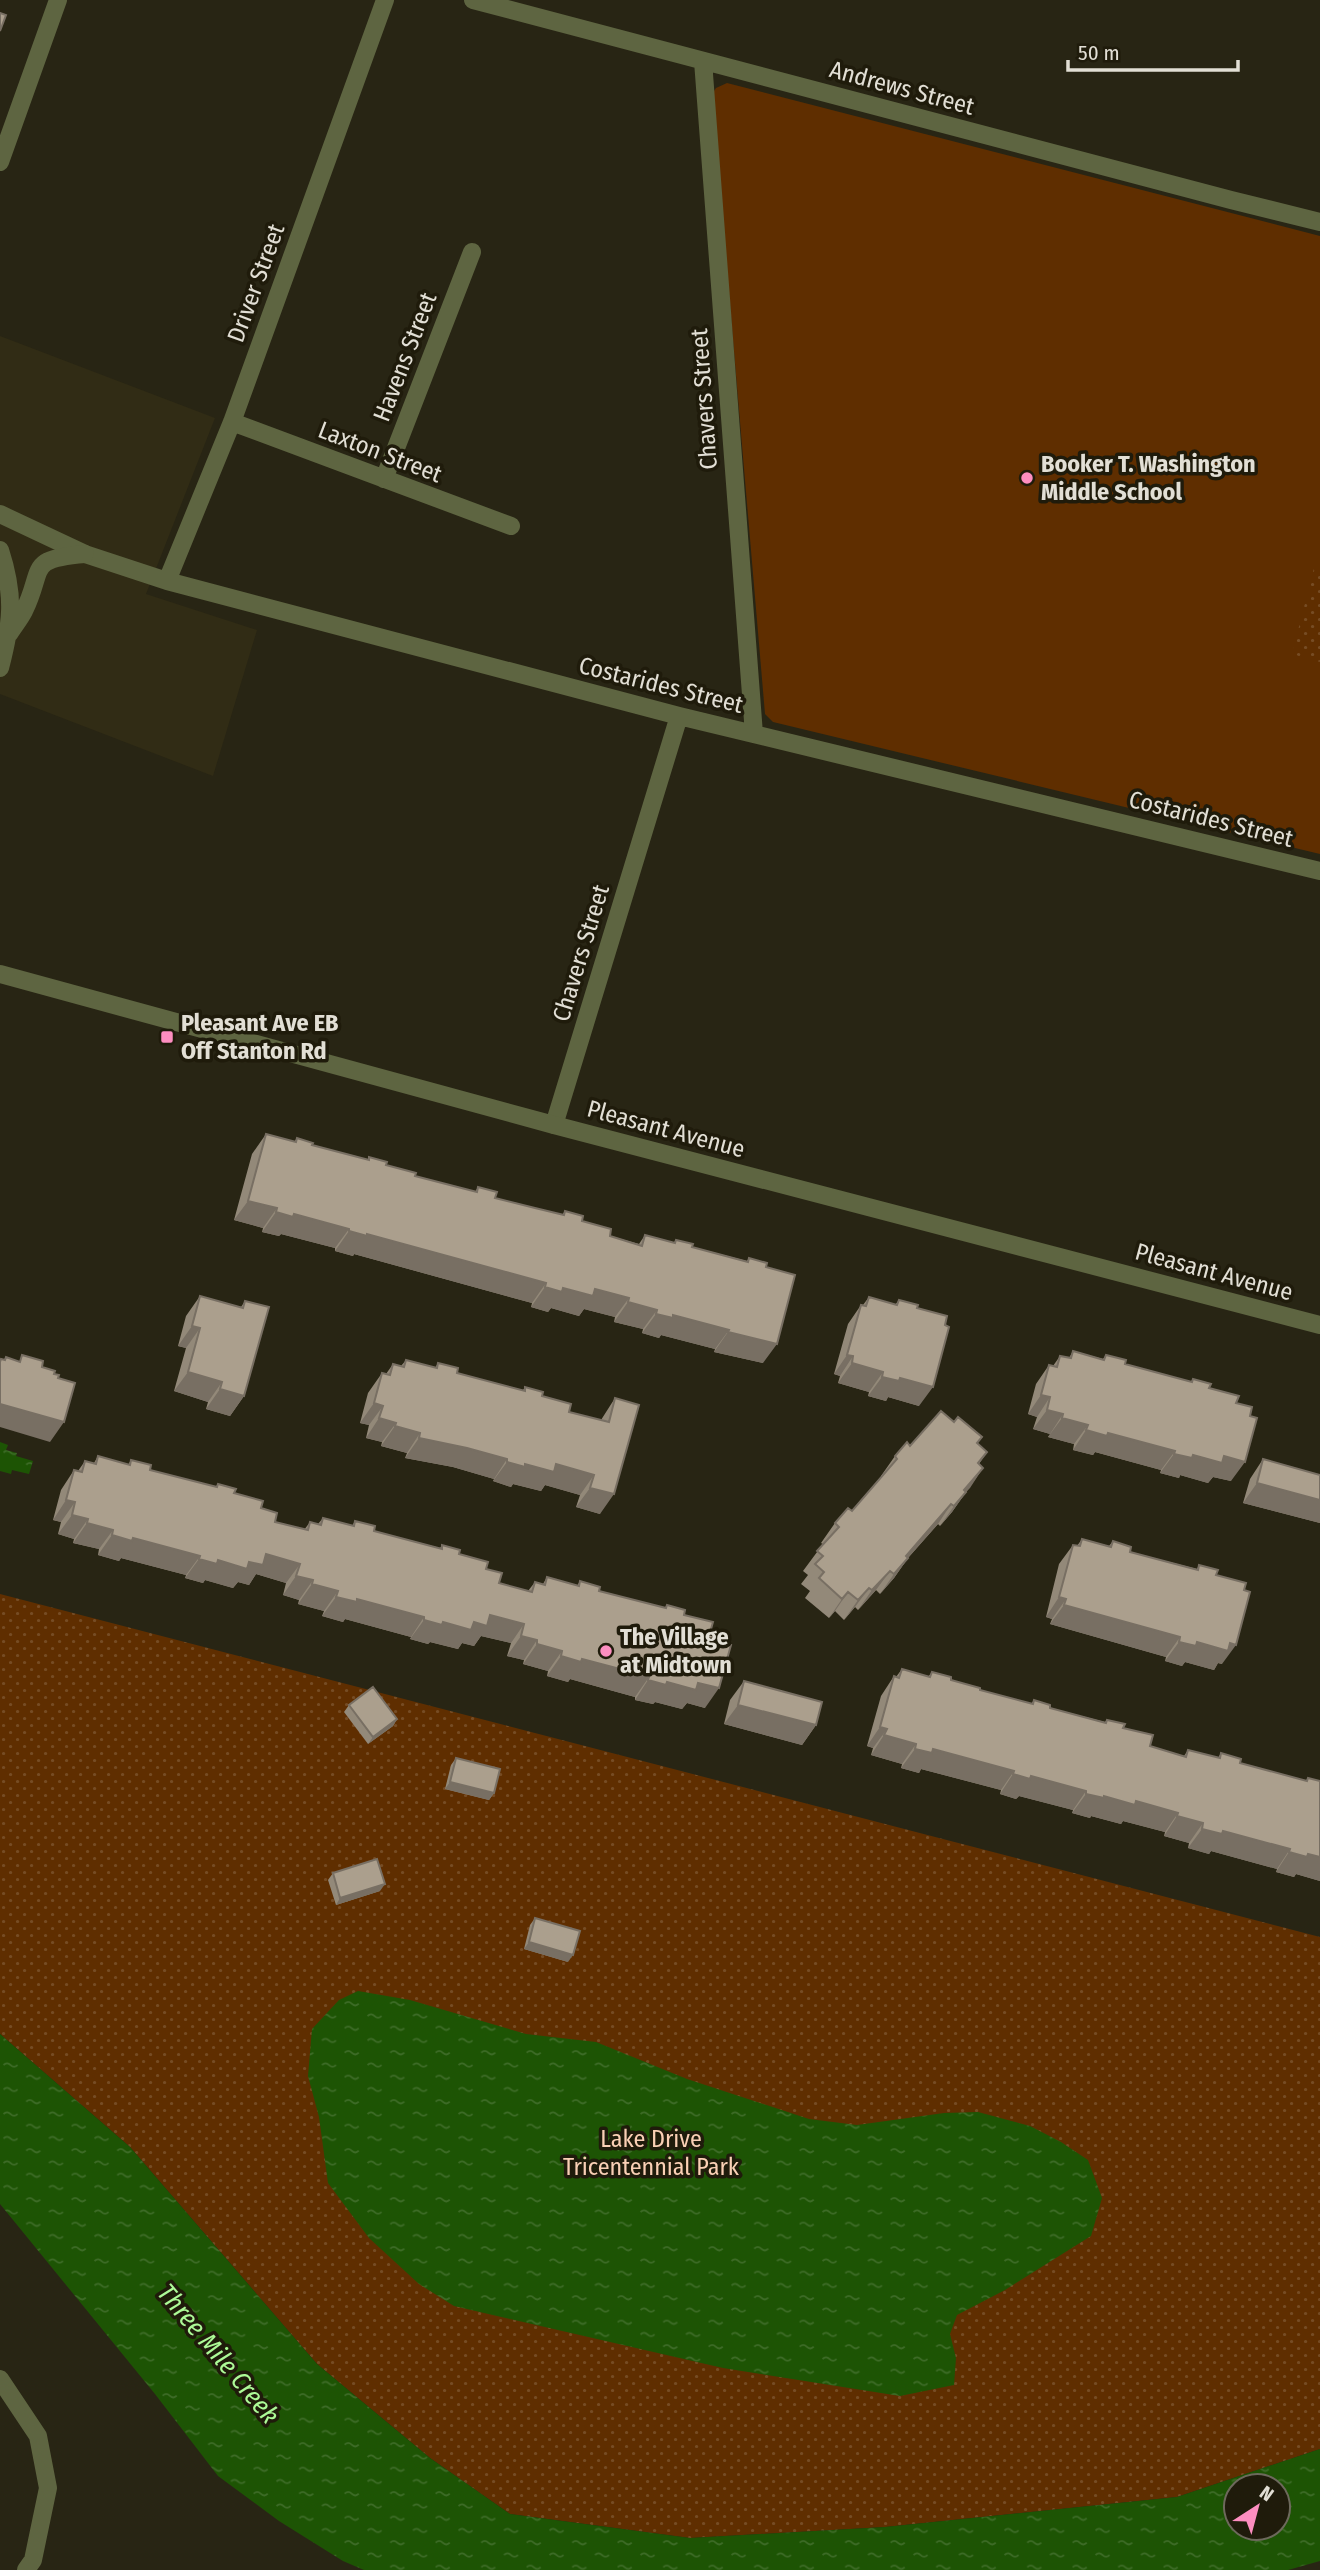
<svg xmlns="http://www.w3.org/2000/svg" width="1320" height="2570" font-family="'Fira Sans Condensed',sans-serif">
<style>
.built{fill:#312c15}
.green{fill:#5f2e00}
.park{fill:url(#park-dots)}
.water{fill:url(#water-ripples);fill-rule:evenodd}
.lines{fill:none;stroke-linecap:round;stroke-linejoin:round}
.minor{stroke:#5e6541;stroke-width:18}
.tertiary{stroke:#5e6541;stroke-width:18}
.wall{fill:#938979}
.shaded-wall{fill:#786f63}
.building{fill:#ab9f8d;stroke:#786f63;stroke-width:2}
.poi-dot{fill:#fd8ec0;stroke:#1f1b0b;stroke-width:2.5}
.labels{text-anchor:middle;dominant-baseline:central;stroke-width:7;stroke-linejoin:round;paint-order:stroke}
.street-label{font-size:24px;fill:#e2dfd5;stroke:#1f1b0b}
.poi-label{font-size:24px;font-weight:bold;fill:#e2dfd5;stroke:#1f1b0b;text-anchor:start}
.park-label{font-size:24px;fill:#fad0b5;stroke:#1f1b0b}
.water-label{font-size:26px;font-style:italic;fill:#adfa97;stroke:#1f1b0b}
</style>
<defs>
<pattern id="park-dots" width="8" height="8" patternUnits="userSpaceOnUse" patternTransform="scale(1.75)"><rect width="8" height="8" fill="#5f2e00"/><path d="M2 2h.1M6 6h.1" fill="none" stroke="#764c24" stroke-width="1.8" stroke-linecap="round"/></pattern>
<pattern id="water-ripples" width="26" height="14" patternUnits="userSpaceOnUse" patternTransform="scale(1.75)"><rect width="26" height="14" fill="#1d5404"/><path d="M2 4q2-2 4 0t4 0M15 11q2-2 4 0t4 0" fill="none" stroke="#3e6c28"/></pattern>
</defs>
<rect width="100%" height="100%" fill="#282514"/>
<path class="built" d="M0,336l215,82 -69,176 111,36 -44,146 -213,-82z"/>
<path class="green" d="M727,83l593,153v618l-547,-132 -8,-8 -53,-620 4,-6z"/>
<path class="park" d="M1314,568l6,2v92l-28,-8z
M0,1594l1320,343v512l-143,48 -292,30 -195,11 -180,-24 -80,-56 -113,-94 -187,-217 -130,-113z"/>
<path class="water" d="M0,1442l8,3 -2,5 11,3 -1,3 17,5 -4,13 -17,-4 -1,4 -11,-3z
M358,1991l52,9 116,34 70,8 91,37 122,40 48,6 87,-12 34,-1 52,14 31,16 27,18 14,38 -11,38 -86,54 -48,25 -7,19 6,24 -2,27 -54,11 -177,-28 -269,-62 -35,-22 -50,-46 -41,-55 -9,-66 -11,-41 4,-47 27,-29z
M0,2034l130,113 187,217 113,94 80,56 180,24 195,-11 292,-30 143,-48v112l-32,9h-924l-21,-9 -64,-40 -61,-45 -63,-82 -155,-190zM1236,2486h42v42h-42z"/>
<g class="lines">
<path class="minor" d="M473,0l758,200 89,22
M703,61l51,673
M232,422l279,104
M384,479l88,-227
M0,514l85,40 82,27 512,135 641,155
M167,581l65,-159 153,-422
M554,1125l125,-409
M0,2379l38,57 10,52 -15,72 -7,10"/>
<path class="tertiary" d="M0,162l58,-162
M0,550c15,46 12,72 0,118
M9,634c5,-8 11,-15 15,-23 21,-42 1,-52 61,-57
M0,974l554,151 766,200"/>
</g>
<path class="wall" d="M266,1134l28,8 3,-4 15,7 55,15 2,-3 17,8 29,11 60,16 3,-5 17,11 67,17 3,-4 45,25 29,8 6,-9 29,8 2,-3 16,7 55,14 2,-3 17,9 -3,96 -49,-11 1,-3 -54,-14 -2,3 -17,-5 1,-4 -29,-7 1,-5 -31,-8 -5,7 -28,-8 -3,4 -17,-5 1,-4 -178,-49 -1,2 -18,-5v-3l-54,-14 -2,2 -17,-4 1,-4 -29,-8 18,-66z
M200,1296l41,11 4,-6 -1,95 -14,20 -24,-7 2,-7 -34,-11 12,-43 -8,-2 8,-30z
M869,1297l26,8 4,-5 18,8 2,98 -31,-9 -2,4 -18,-5 1,-4 -31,-9 2,-7 -6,-2 14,-50 13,-19h2z
M1073,1351l30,8 3,-4 19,9 66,18 2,-3 43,24 -5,78 -18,-4 -5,6 -28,-8 -1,3 -19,-5 1,-3 -66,-18 -2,3 -20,-5 1,-6 -26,-7 2,-3 -17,-5 4,-12 -9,-3 8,-30 13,-19 4,1 7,-10 9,2z
M406,1360l29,8 3,-5 19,10 66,17 2,-3 44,25 32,8 14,-22 -15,116 -24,-7 4,-12 -35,-10 -4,6 -28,-7 -2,3 -18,-6 1,-2 -41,-12 -48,-9 2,-5 -26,-7 1,-4 -16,-4 3,-13 -9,-2 8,-30 14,-20 4,1 7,-10 8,2z
M977,1444l10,8 -8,12 4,4 -31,44 -12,14 -2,-2 -30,34 -14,20 -14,16 -4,-4 -18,20 -3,-3 -11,13 -9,-9 -6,7 -24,-20 5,-7 -9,-7 7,-9 -5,-4 20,-27 -2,-1 14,-20 17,-12 30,-35h-1l14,-20 15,-10z
M98,1456l30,9 3,-5 19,10 66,17 2,-3 43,24 14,14 29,8 6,-8 8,2 5,-6 29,8 3,-5 19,10 66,17 2,-3 44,24 13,14 29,8 7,-9 8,2 4,-7 30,9 3,-5 19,10 66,17 2,-3 44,24 -6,79 -18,-5 -5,6 -27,-7 -2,2 -18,-4v-3l-29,-8 -36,-10 -2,3 -21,-6 1,-5 -25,-7 1,-4 -17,-4 4,-13 -30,-7 -7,10 -12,-3 -4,6 -28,-7 -2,2 -18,-5 1,-2 -66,-18 -2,3 -21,-6 2,-5 -26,-7 1,-4 -16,-5 3,-12 -30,-9 -7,11 -11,-3 -5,6 -28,-8 -2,3 -18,-5 1,-3 -65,-17 -2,3 -21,-6 1,-6 -26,-6 1,-4 -16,-5 3,-12 -8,-2 8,-30 13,-20 4,1 7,-10 9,2z
M1263,1459l57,16v48l-77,-20 7,-24z
M1082,1539l27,7 4,-5 17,11 67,17 2,-4 17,10 6,89 -4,-1 -4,7 -29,-8 -3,4 -17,-5 1,-4 -116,-33 2,-5 -6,-2 13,-53 14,-19 4,1z
M902,1669l26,8 4,-5 19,8 29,10 51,14 3,-4 16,8 55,14 2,-2 16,8 27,18 34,10 4,-6 30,8 3,-5 19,10 66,18 2,-3 12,3v100l-24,-7 -2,3 -18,-5 1,-3 -66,-18 -2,3 -21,-6 1,-5 -25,-7 1,-4 -42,-11 -2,3 -30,-8 -1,2 -18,-5 1,-3 -54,-14 -3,3 -16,-5 1,-4 -80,-21 -2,4 -18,-5 1,-4 -31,-9 2,-7 -6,-2 14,-50 13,-20 2,1z
M744,1681l72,44 -14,20 -78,-21 6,-24z
M349,1705l48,14 -4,7 -25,18 -24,-32z
M456,1758l38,35 -5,7 -44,-11 6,-24z
M333,1873l47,18 -44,14 -8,-25z
M535,1918l33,44 -44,-13 6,-24z"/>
<path class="shaded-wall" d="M248,1201l29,7 -14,20 -29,-8z
M276,1212l18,2 55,15 -14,19 -54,-14 -2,2 -17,-4z
M349,1231l18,3 179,49 -14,20 -178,-49 -1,2 -18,-5z
M545,1287l50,2 34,9 -14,19 -31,-8 -5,7 -28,-8 -3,4 -17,-5z
M628,1302l29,8 -14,19 -29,-7z
M656,1314l17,1 56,15 -14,19 -54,-14 -2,3 -17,-5z
M192,1326l8,2 -14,20 -8,-2z
M728,1332l49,12 -14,19 -49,-11z
M847,1355l6,1 -13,20 -6,-2z
M852,1363l31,9 -14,20 -31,-9z
M188,1372l34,10 -14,20 -34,-11z
M882,1377l18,1 33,9 -14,19 -31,-9 -2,4 -18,-5z
M220,1389l24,7 -14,20 -24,-7z
M1041,1395l9,2 -13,20 -9,-3z
M374,1403l9,3 -14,19 -9,-2z
M0,1404l64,18 -14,20 -50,-15z
M1047,1410l16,4 -13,20 -17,-5z
M379,1418l17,5 -14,19 -16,-4z
M1062,1418l26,7 -14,19 -26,-7z
M395,1426l25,7 -13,20 -26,-7z
M1086,1430l22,3 67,18 -14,19 -66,-18 -2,3 -20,-5z
M419,1438l48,10 40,11 -13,20 -41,-12 -48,-9z
M1174,1454l19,1 31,1 21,6 -14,19 -18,-4 -5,6 -28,-8 -1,3 -19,-5z
M507,1462l18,2h31l38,11 -14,20 -35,-10 -4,6 -28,-7 -2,3 -18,-6z
M983,1468l-13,20 -17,18 11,-16z
M1257,1483l63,17v23l-77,-20z
M590,1488l24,6 -14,20 -24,-7z
M966,1492l-14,20 -12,14 14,-20z
M66,1500l9,2 -14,20 -8,-2z
M951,1504l-13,20 -46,52 14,-20z
M72,1515l16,4 -14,20 -16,-5z
M87,1523l26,7 -14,19 -26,-6z
M112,1535l21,3 67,18 -14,19 -65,-17 -2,3 -21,-6z
M266,1554l34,10 -14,19 -30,-9 -7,11 -11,-3 -5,6 -28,-8 -2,3 -18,-5 14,-19 50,3z
M908,1558l-14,20 -14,16 14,-20z
M890,1571l-14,19 -18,20 14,-20z
M296,1576l17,4 -14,20 -16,-5z
M312,1584l26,7 -14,20 -26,-7z
M869,1588l-14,19 -11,13 14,-20z
M848,1592l-13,19 -6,7 13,-19z
M336,1597l21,2 67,18 -13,20 -66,-18 -2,3 -21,-6z
M1059,1597l7,2 -14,20 -6,-2z
M1064,1605l116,32 -14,20 -116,-33z
M490,1615l34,9 -13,19 -30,-7 -7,10 -12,-3 -4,6 -28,-7 -2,2 -18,-5 14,-19 19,2h31z
M521,1636l16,4 -13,20 -17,-4z
M1179,1642l51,1 6,2 -14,19 -4,-1 -4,7 -29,-8 -3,4 -17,-5z
M537,1644l25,7 -14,20 -25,-7z
M561,1656l21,3 67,18 -14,20 -65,-18 -2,3 -21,-6z
M648,1680l50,3 21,5 -14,20 -18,-5 -5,6 -27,-7 -2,2 -18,-4z
M738,1705l78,20 -14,20 -78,-21z
M397,1719l-4,7 -25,18 5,-7z
M880,1727l7,2 -14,19 -6,-2z
M884,1735l32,9 -14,20 -31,-9z
M915,1749h18l81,22 -13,19 -80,-21 -2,4 -18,-5z
M1013,1774l18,2 55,15 -13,19 -54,-14 -3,3 -16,-5z
M450,1782l44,11 -5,7 -44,-11z
M1086,1794l50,7 42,12 -13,19 -42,-11 -2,3 -30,-8 -1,2 -18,-5z
M1177,1816l26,7 -14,20 -25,-7z
M1202,1829l21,2 67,18 -13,20 -66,-18 -2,3 -21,-6z
M1289,1852l19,2 12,3v24l-24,-7 -2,3 -18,-5z
M385,1884l-5,7 -44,14 4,-7z
M529,1942l44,13 -5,7 -44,-13z"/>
<path class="building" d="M0,13l6,2 -6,16z
M266,1134l30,8 1,-4 16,5 -1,2 57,15v-3l18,5 -1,3 30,8 -1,3 62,16 1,-5 19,5 -2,6 40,10 29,7 1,-4 18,5 -1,5 29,8 -1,7 32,10 3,-11 30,8 1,-3 17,4 -1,3 56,15 1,-4 18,5 -1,4 29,8 -18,69 -49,-12 1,-2 -56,-15v3l-17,-4 1,-4 -29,-8 1,-4 -34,-9 -2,7 -30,-8 -1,4 -17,-5 1,-4 -179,-49v2l-18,-5v-2l-55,-15 -1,3 -17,-5 1,-4 -29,-7z
M200,1296l43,12 2,-7 24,6 -25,89 -24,-7 2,-7 -34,-10 12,-44 -8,-2z
M869,1297l28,8 2,-5 19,5 -1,3 30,8 -2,9 4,2 -16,60 -33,-9 -1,3 -17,-4 1,-5 -31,-9 1,-7 -6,-1 14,-50 5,1z
M1073,1351l31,9 2,-5 20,5 -1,4 67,18 1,-3 18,5 -2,4 30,8 -3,7 16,4 -2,9 7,2 -12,44 -21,-6 -2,7 -29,-8 -1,3 -18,-4 1,-3 -67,-18 -1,3 -21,-6 2,-5 -26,-7 1,-4 -16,-4 3,-13 -9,-2 8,-30 8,2 3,-11 11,2z
M22,1355l21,6 -1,6 13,4 -1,3 5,1 -1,3 17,5 -11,39 -64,-18v-42l1,-3 4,1 1,-3 14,5z
M406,1360l31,8 1,-5 20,5 -1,5 68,18v-4l18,5 -1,4 29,8 -2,8 40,10 6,-24 24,7 -25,89 -24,-6 4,-13 -38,-11 -2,8 -29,-8v3l-18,-5v-3l-40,-11 -48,-10 1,-5 -25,-7 1,-3 -17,-5 4,-12 -9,-3 8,-30 8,2 3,-11 11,3z
M941,1411l13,11 4,-5 24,20 -5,6 10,9 -9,11 5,5 -19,22 2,2 -12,14 -3,-2 -45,52 2,2 -14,16 -4,-3 -18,19 -3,-2 -11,12 -10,-8 -6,7 -23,-21 5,-6 -9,-8 8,-8 -6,-5 22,-24 -4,-4 13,-15 4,3 45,-52 -2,-3 12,-14 3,4z
M98,1456l32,9 1,-5 20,5 -1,5 67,17 1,-3 18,5 -2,4 29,8 -2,7 16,5 -2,9 33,8 2,-8 11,3 2,-7 31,8 1,-5 20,5 -1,5 68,18v-4l18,5 -1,4 29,8 -2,7 16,4 -3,10 33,9 3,-10 10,3 2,-8 32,9 1,-5 20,6 -1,4 67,17 1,-3 18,5 -1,5 29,7 -2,7 15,5 -2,9 7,2 -12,43 -21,-5 -2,7 -29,-8 -1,3 -18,-5 1,-3 -29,-8 -38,-10 -1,3 -20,-6 1,-5 -25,-7v-4l-16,-4 3,-12 -34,-9 -3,11 -13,-4 -3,8 -28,-8 -1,3 -18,-5v-3l-67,-18v3l-21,-5 2,-6 -26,-7 1,-4 -17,-4 4,-12 -34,-10 -3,11 -14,-3 -2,7 -29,-9 -1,4 -18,-5 1,-3 -67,-18 -1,3 -20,-6 1,-5 -26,-7 1,-4 -16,-4 3,-13 -9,-2 8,-30 8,2 3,-11 11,3z
M1263,1459l57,16v25l-63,-17z
M1082,1539l29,8 2,-6 18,6 -1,5 68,18 1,-5 19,5 -2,5 30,8 -2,7 6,2 -14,53 -6,-2 -2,8 -31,-9 -1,4 -17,-4 1,-5 -116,-32 2,-6 -7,-2 14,-52 7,1z
M902,1669l28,8 2,-5 19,5v3l29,8v2l53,14 1,-4 16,5v3l56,15 1,-3 18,4 -2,4 30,7 -3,11 36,11 2,-7 32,8 1,-5 20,6 -1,4 67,18 1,-3 12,3v76l-12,-3 -1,3 -18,-5 1,-3 -67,-18 -1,3 -20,-5 1,-6 -26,-7 1,-3 -42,-12 -1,4 -31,-9v2l-18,-4v-3l-55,-15 -1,3 -17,-5 1,-3 -81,-22 -1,4 -17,-4 1,-5 -32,-9 3,-6 -7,-2 14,-51 5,2z
M744,1681l78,21 -6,23 -78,-20z
M373,1687l24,32 -24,18 -24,-32z
M456,1758l44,11 -6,24 -44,-11z
M377,1859l8,25 -45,14 -7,-25z
M535,1918l45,13 -7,24 -44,-13z"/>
<g class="poi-dot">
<circle cx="1027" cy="478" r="7"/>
<rect x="160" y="1030" width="14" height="14" rx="3.5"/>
<circle cx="606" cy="1651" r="7"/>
</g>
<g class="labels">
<g class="street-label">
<text transform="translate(902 88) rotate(15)">Andrews Street</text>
<text transform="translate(256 283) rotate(-70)">Driver Street</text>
<text transform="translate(405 357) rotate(-69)">Havens Street</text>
<text transform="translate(704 399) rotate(-94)">Chavers Street</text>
<text transform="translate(380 452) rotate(21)">Laxton Street</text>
<text transform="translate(661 685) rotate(14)">Costarides Street</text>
<text transform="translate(1211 819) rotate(14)">Costarides Street</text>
<text transform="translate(581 953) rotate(-73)">Chavers Street</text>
<text transform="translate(666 1129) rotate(15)">Pleasant Avenue</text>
<text transform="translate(1214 1272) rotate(15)">Pleasant Avenue</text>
</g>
<g class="poi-label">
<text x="1041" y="464">Booker T. Washington<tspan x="1041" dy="28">Middle School</tspan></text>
<text x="181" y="1023">Pleasant Ave EB<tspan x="181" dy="28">Off Stanton Rd</tspan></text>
<text x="620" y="1637">The Village<tspan x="620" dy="28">at Midtown</tspan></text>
</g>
<g class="park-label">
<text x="651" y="2139">Lake Drive<tspan x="651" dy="28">Tricentennial Park</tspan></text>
</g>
<g class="water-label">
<text transform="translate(218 2354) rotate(50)">Three Mile Creek</text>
</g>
</g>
<g transform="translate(1257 2507) rotate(36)"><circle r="33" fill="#1f1b0b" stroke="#6d695c" stroke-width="2"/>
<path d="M0-5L12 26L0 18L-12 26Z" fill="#fd8ec0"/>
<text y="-10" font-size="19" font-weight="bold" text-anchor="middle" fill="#e2dfd5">N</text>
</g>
<path d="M1068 60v10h170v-10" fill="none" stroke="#e2dfd5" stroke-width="3.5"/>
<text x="1078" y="60" font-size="21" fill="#e2dfd5" stroke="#1f1b0b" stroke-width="5" paint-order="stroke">50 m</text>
</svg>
